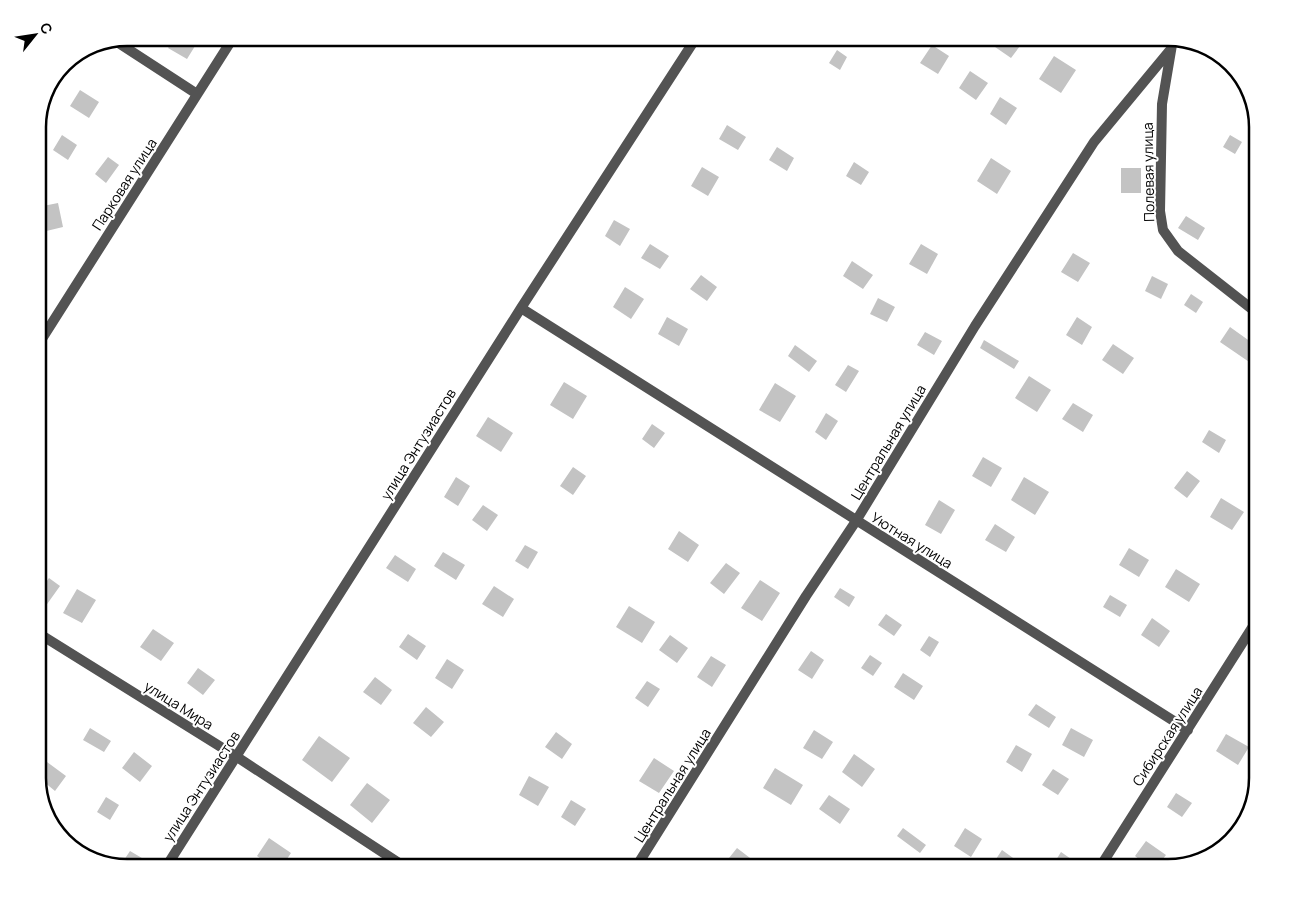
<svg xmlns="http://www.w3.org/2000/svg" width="1295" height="905" font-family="Manrope,sans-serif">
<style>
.building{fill:#c3c3c3}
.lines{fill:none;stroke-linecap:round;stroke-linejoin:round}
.street{stroke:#535353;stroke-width:10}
.labels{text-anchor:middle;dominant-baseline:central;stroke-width:4;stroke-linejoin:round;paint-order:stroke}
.street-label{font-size:14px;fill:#000;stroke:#fff}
.rim{fill:none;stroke:#000;stroke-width:2.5}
</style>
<rect width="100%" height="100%" fill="#fff"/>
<path class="building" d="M175,38h25l-13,21 -19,-11z
M982,38h44l-15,20z
M932,45l17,11 -11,18 -18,-11z
M837,50l10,7 -7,13 -11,-7z
M1054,56l22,14 -15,23 -22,-14z
M970,71l18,12 -12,17 -17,-12z
M80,90l19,12 -10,16 -19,-12z
M1000,97l17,11 -11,17 -16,-11z
M727,125l19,12 -8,13 -19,-11z
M62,135l15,10 -9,15 -15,-10z
M1230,135l12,7 -7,12 -12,-7z
M777,147l17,11 -7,13 -18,-11z
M108,157l11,8 -13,18 -11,-9z
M991,158l20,13 -14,23 -20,-13z
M854,162l15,10 -8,13 -15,-9z
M702,167l17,10 -11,19 -17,-10z
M1121,168h20v25h-20z
M58,203l5,24 -25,6v-26z
M1186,216l19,12 -7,12 -20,-12z
M614,220l16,9 -10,17 -15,-10z
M650,244l19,12 -9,13 -19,-11z
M921,244l17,10 -11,20 -18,-10z
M1073,253l17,10 -12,19 -17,-10z
M852,261l21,14 -10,14 -20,-13z
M701,275l16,12 -10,14 -17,-12z
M1152,276l16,8 -7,15 -16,-8z
M625,287l19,12 -13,20 -18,-12z
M1191,294l12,8 -7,11 -12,-8z
M878,298l17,9 -8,15 -17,-8z
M667,317l21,12 -9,17 -21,-12z
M1077,317l15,10 -10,18 -16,-10z
M1230,327l28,20v21l-38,-26z
M925,332l17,9 -8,14 -17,-10z
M984,340l35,21 -5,8 -34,-21z
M1113,344l21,14 -11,16 -21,-14z
M795,345l22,16 -8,11 -21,-16z
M848,365l11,6 -13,21 -11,-7z
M1029,376l22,14 -14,22 -22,-14z
M564,382l23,14 -14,23 -23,-14z
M775,383l21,13 -16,26 -21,-12z
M1073,403l20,12 -10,17 -21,-13z
M826,413l12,8 -12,19 -11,-8z
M488,417l25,16 -12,19 -25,-16z
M652,424l13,9 -11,15 -12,-9z
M1209,430l17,10 -7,13 -17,-11z
M983,457l19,11 -11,19 -19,-11z
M573,467l13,9 -13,19 -13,-9z
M1187,471l13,10 -13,17 -13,-10z
M456,477l14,9 -12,20 -14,-9z
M1024,477l25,15 -14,23 -24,-15z
M1221,498l23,14 -12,18 -22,-13z
M939,500l16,10 -14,24 -16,-9z
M483,505l15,10 -11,16 -15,-11z
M995,524l20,13 -9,15 -21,-12z
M679,531l20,14 -11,17 -20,-13z
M525,545l13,7 -10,17 -13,-8z
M1129,548l20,12 -10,17 -20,-12z
M443,552l22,13 -9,15 -22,-14z
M395,555l21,14 -8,13 -22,-14z
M726,563l14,10 -16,21 -14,-11z
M1176,569l24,15 -11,18 -24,-15z
M49,578l11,8 -15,21 -7,-5v-9z
M760,580l20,13 -18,28 -21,-13z
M494,586l20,13 -11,18 -21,-13z
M840,588l15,9 -6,10 -15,-10z
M77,589l19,11 -14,23 -19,-10z
M1110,595l17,10 -7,12 -17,-10z
M629,606l26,16 -13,21 -26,-16z
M886,614l16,11 -8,11 -16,-11z
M1152,618l18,13 -11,16 -18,-12z
M153,629l21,14 -13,18 -21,-14z
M408,634l18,12 -9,14 -18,-13z
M670,635l18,13 -11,15 -18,-13z
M929,636l10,6 -9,15 -10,-7z
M811,651l13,9 -12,19 -14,-9z
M870,655l12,8 -9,13 -12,-8z
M711,656l15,9 -14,22 -15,-10z
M447,659l17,11 -12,19 -17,-11z
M198,668l17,12 -12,15 -16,-12z
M903,673l20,13 -9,14 -20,-13z
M375,677l17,13 -11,15 -18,-13z
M647,681l13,8 -12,18 -13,-9z
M1036,704l20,13 -7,11 -21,-13z
M426,707l18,15 -13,15 -18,-14z
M90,728l21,13 -7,11 -21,-12z
M1071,728l22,12 -9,17 -22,-12z
M814,730l19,12 -11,17 -19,-11z
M556,732l16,12 -10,15 -17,-12z
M1226,734l23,13 -11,18 -22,-14z
M319,736l31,22 -18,24 -30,-22z
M1016,745l16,9 -10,18 -16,-10z
M134,752l18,14 -12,16 -18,-14z
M854,754l21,15 -13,18 -20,-15z
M654,758l20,13 -15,22 -20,-12z
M47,762l19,14 -11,15 -17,-14v-4z
M775,768l28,17 -12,20 -28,-17z
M1053,769l16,10 -11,16 -16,-10z
M529,776l20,11 -11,19 -19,-11z
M367,783l23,17 -18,23 -22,-18z
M1176,793l16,10 -10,14 -15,-10z
M829,795l21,14 -10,15 -21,-15z
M106,797l13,8 -9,15 -13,-8z
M571,800l15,9 -11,17 -14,-9z
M903,828l23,17 -6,8 -23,-17z
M965,828l17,11 -11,18 -17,-11z
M269,838l22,15 -10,15h-7l-17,-12z
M1146,841l20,14 -10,13h-6l-15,-12z
M737,848l17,13 -6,7h-27z
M1002,850l25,18h-37z
M130,851l17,10 -4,7h-14l-7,-5z
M1061,852l23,16h-33z"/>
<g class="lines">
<path class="street" d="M1173,39l-11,65 -2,107 3,19 15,21 79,62
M114,40l83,54
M521,308l667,422
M38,345l195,-307
M38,633l199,124 168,110
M166,867l355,-559 175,-270
M636,867l170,-271 50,-75 119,-195 119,-184 77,-93
M1100,867l157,-247"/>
</g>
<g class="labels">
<g class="street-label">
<text transform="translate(1148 172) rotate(-91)">Полевая улица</text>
<text transform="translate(124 184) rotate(-57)">Парковая улица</text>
<text transform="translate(888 442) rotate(-59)">Центральная улица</text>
<text transform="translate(418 444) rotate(-58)">улица Энтузиастов</text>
<text transform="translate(912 540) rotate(32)">Уютная улица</text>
<text transform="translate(179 705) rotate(32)">улица Мира</text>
<text transform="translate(1167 736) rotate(-57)">Сибирская улица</text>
<text transform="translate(672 785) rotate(-58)">Центральная улица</text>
<text transform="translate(201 786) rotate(-57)">улица Энтузиастов</text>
</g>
</g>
<path d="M0 0H1295V905H0ZM127 46H1168A81 81 0 0 1 1249 127V778A81 81 0 0 1 1168 859H127A81 81 0 0 1 46 778V127A81 81 0 0 1 127 46Z" fill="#fff" fill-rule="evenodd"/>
<path class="rim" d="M127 46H1168A81 81 0 0 1 1249 127V778A81 81 0 0 1 1168 859H127A81 81 0 0 1 46 778V127A81 81 0 0 1 127 46Z"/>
<g transform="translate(35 35) rotate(60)" stroke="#ffffff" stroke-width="4" paint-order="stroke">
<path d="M0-4L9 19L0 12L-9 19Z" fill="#000000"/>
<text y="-8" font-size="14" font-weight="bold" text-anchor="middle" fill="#000000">С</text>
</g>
</svg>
